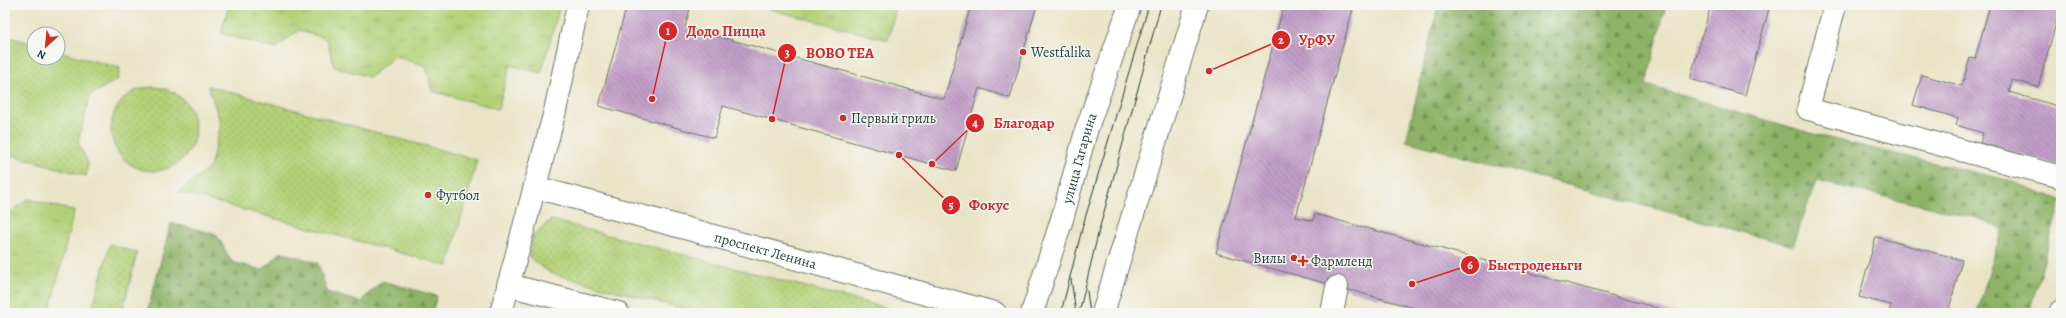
<svg xmlns="http://www.w3.org/2000/svg" width="2066" height="318" font-family="Alegreya,serif">
<style>
.grass{fill:url(#grass-dots);stroke:#698756}
.forest{fill:url(#forest-firs);stroke:#56784e}
.park{fill:url(#park-tufts);stroke:#698756}
.building{fill:url(#building-back-hatch)}
.lines{fill:none;stroke-linecap:round;stroke-linejoin:round}
.minor-casing{stroke:#667767;stroke-width:24}
.major-casing{stroke:#667767;stroke-width:24}
.minor{stroke:#fff;stroke-width:22}
.major{stroke:#fff;stroke-width:22}
.tram{stroke:#1f3d34;stroke-width:1}
.poi-dot{fill:#c8321e;stroke:#f6f6f2;stroke-width:1.5}
.labels{text-anchor:middle;dominant-baseline:central;stroke-width:3;stroke-linejoin:round;paint-order:stroke}
.poi-label{font-size:14px;fill:#1f3d34;stroke:#f6f6f2;text-anchor:start}
.street-label{font-size:14px;fill:#1f3d34;stroke:#f6f6f2}
.leader{fill:none;stroke:#d62828;stroke-width:1.5}
.callout-dot{fill:#d62828;stroke:#f6f6f2;stroke-width:1.5}
.mark-label{font-size:12px;text-anchor:middle;font-weight:bold;fill:#fff}
.callout-label{font-size:15px;text-anchor:middle;font-weight:bold;fill:#d62828;stroke:#f6f6f2;stroke-width:3;stroke-linejoin:round;paint-order:stroke}
</style>
<defs>
<pattern id="grass-dots" width="8" height="8" patternUnits="userSpaceOnUse"><rect width="8" height="8" fill="#b3d178"/><path d="M2 2h.1M6 6h.1" fill="none" stroke="#9ab468" stroke-width="1.8" stroke-linecap="round"/></pattern>
<pattern id="forest-firs" width="22" height="20" patternUnits="userSpaceOnUse"><rect width="22" height="20" fill="#8eb368"/><path d="M5 1l3.5 6h-7zM16 11l3.5 6h-7z" fill="#739356"/></pattern>
<pattern id="park-tufts" width="24" height="20" patternUnits="userSpaceOnUse"><rect width="24" height="20" fill="#b3d178"/><path d="M3 7l-1-3M5 7V3M7 7l1-3M15 17l-1-3M17 17v-4M19 17l1-3" fill="none" stroke="#9ab468"/></pattern>
<pattern id="building-back-hatch" width="6" height="6" patternUnits="userSpaceOnUse"><rect width="6" height="6" fill="#c19dc7"/><path d="M-1 5l2 2M0 0l6 6M5-1l2 2" fill="none" stroke="#9c81a2"/></pattern>
</defs>
<rect width="100%" height="100%" fill="#f6f6f2"/>
<filter id="ink" filterUnits="userSpaceOnUse"><feTurbulence type="fractalNoise" baseFrequency=".025" numOctaves="2"/><feDisplacementMap in="SourceGraphic" scale="8" xChannelSelector="R" yChannelSelector="G"/><feConvolveMatrix kernelMatrix="1 2 1 2 8 2 1 2 1" color-interpolation-filters="sRGB"/></filter>
<filter id="wash" filterUnits="userSpaceOnUse"><feTurbulence type="fractalNoise" baseFrequency=".012" numOctaves="4" result="noise"/><feDisplacementMap in="SourceGraphic" scale="16" xChannelSelector="R" yChannelSelector="G"/><feGaussianBlur stdDeviation="0.9" result="paint"/><feColorMatrix in="noise" values="0 0 0 0 0 0 0 0 0 0 0 0 0 0 0 0 0 1.4 0 .05"/><feComposite in="paint" operator="in"/></filter>
<g filter="url(#wash)">
<rect width="100%" height="100%" fill="#eae4c7"/>
<path class="grass" d="M5,36l29,8v14h24v-7l62,17 -2,11 -28,16 -12,47 10,22 -2,12 -81,-23z
M208,86l269,74 -29,106 -269,-74 31,-25 11,-43z
M111 129a42 42 0 1 1 84 0a42 42 0 1 1-84 0Z
M551,220l354,93h-206l-149,-40 -21,-16 4,-22z
M110,244l27,9 -15,60h-31z"/>
<path class="forest" d="M1438,5h228l-20,80 178,52 183,43 54,20 -32,113h-52l25,-84 -24,-11 -162,-37 -23,65 -387,-105z
M171,223l45,11 16,28 30,8 19,-18 37,11 9,29 33,10 22,-21 55,15 -5,17h-285z"/>
<path class="park" d="M229,5h331l-19,68 -31,-8 -12,44 -66,-18 -6,-25 -32,-10 -24,21 -36,-10 -7,-28 -28,-9 -24,19 -54,-16z
M754,5h143l-9,35z
M28,199l46,12 -25,102h-44v-97z"/>
<g id="blocks">
<path class="building" d="M627,5h64l-6,22 259,72 27,-94h66l-27,93 -31,-10 -23,83 -233,-65 -9,32 -115,-32z
M1284,5h70l-58,212 17,4 2,-7 361,99h-243l-217,-60z
M1711,5h59l-25,90 -55,-16z
M1990,5h71l-23,82 -26,-7 -3,12 52,15v59l-81,-23 3,-10 -27,-8 2,-7 -45,-13 9,-30 40,11 8,-28 5,1z
M1876,237l86,23 -14,53h-59l2,-8 -32,-8z"/>
</g>
</g>
<g filter="url(#ink)">
<use href="#blocks" fill-opacity="0" stroke="#667767" stroke-width="1"/>
<g class="lines">
<g class="minor-casing">
<g id="minor">
<path d="M1835,5l-27,104 253,68"/>
<path id="s1" d="M535,187l460,126"/>
<path d="M508,285l110,28"/>
<path d="M501,313l54,-202 23,-106"/>
<path d="M1332,313l5,-26"/>
<path d="M2060,313l1,-2"/>
</g>
</g>
<g class="major-casing">
<g id="major">
<path id="s2" d="M1032,313l30,-94 25,-91 43,-123"/>
<path d="M1103,313l94,-308"/>
</g>
</g>
<use href="#minor" class="minor"/>
<use href="#major" class="major"/>
<path class="tram" d="M1071,279l5,34
M1087,291l3,22
M1061,313l22,-88 66,-220
M1079,313l20,-83 62,-225"/>
</g>
</g>
<g class="poi-dot">
<circle cx="1023" cy="52" r="4"/>
<circle cx="843" cy="118" r="4"/>
<circle cx="428" cy="195" r="4"/>
<circle cx="1294" cy="258" r="4"/>
<path d="M1301 255h4v4h4v4h-4v4h-4v-4h-4v-4h4z"/>
</g>
<g class="labels">
<g class="poi-label">
<text x="1031" y="52">Westfalika</text>
<text x="851" y="118">Первый гриль</text>
<text x="436" y="195">Футбол</text>
<text x="1286" y="258" text-anchor="end">Вилы</text>
<text x="1311" y="261">Фармленд</text>
</g>
<g class="street-label">
<text stroke="none"><textPath href="#s2" startOffset="162">улица Гагарина</textPath></text>
<text stroke="none"><textPath href="#s1" startOffset="239">проспект Ленина</textPath></text>
</g>
</g>
<path class="leader" d="M652 99L668 31M1209 71L1281 40M772 119L787 53M932 164L975 123M899 155L951 205M1412 284L1470 265"/>
<g class="callout-dot">
<circle cx="652" cy="99" r="4"/>
<circle cx="1209" cy="71" r="4"/>
<circle cx="772" cy="119" r="4"/>
<circle cx="932" cy="164" r="4"/>
<circle cx="899" cy="155" r="4"/>
<circle cx="1412" cy="284" r="4"/>
<circle cx="668" cy="31" r="10"/>
<circle cx="1281" cy="40" r="10"/>
<circle cx="787" cy="53" r="10"/>
<circle cx="975" cy="123" r="10"/>
<circle cx="951" cy="205" r="10"/>
<circle cx="1470" cy="265" r="10"/>
</g>
<g class="mark-label">
<text x="668" y="35">1</text>
<text x="1281" y="44">2</text>
<text x="787" y="57">3</text>
<text x="975" y="127">4</text>
<text x="951" y="209">5</text>
<text x="1470" y="269">6</text>
</g>
<g class="callout-label">
<text x="726" y="36">Додо Пицца</text>
<text x="1317" y="45">УрФУ</text>
<text x="840" y="58">BOBO TEA</text>
<text x="1024" y="128">Благодар</text>
<text x="989" y="210">Фокус</text>
<text x="1535" y="270">Быстроденьги</text>
</g>
<rect width="2066" height="318" fill="none" stroke="#f6f6f2" stroke-width="20"/>
<g transform="translate(46 46) rotate(207)"><circle r="19" fill="#f6f6f2" stroke="#a0aca6"/>
<path d="M0-3L7 15L0 10L-7 15Z" fill="#c8321e"/>
<text y="-6" font-size="11" font-weight="bold" text-anchor="middle" fill="#1f3d34">N</text>
</g>
</svg>
